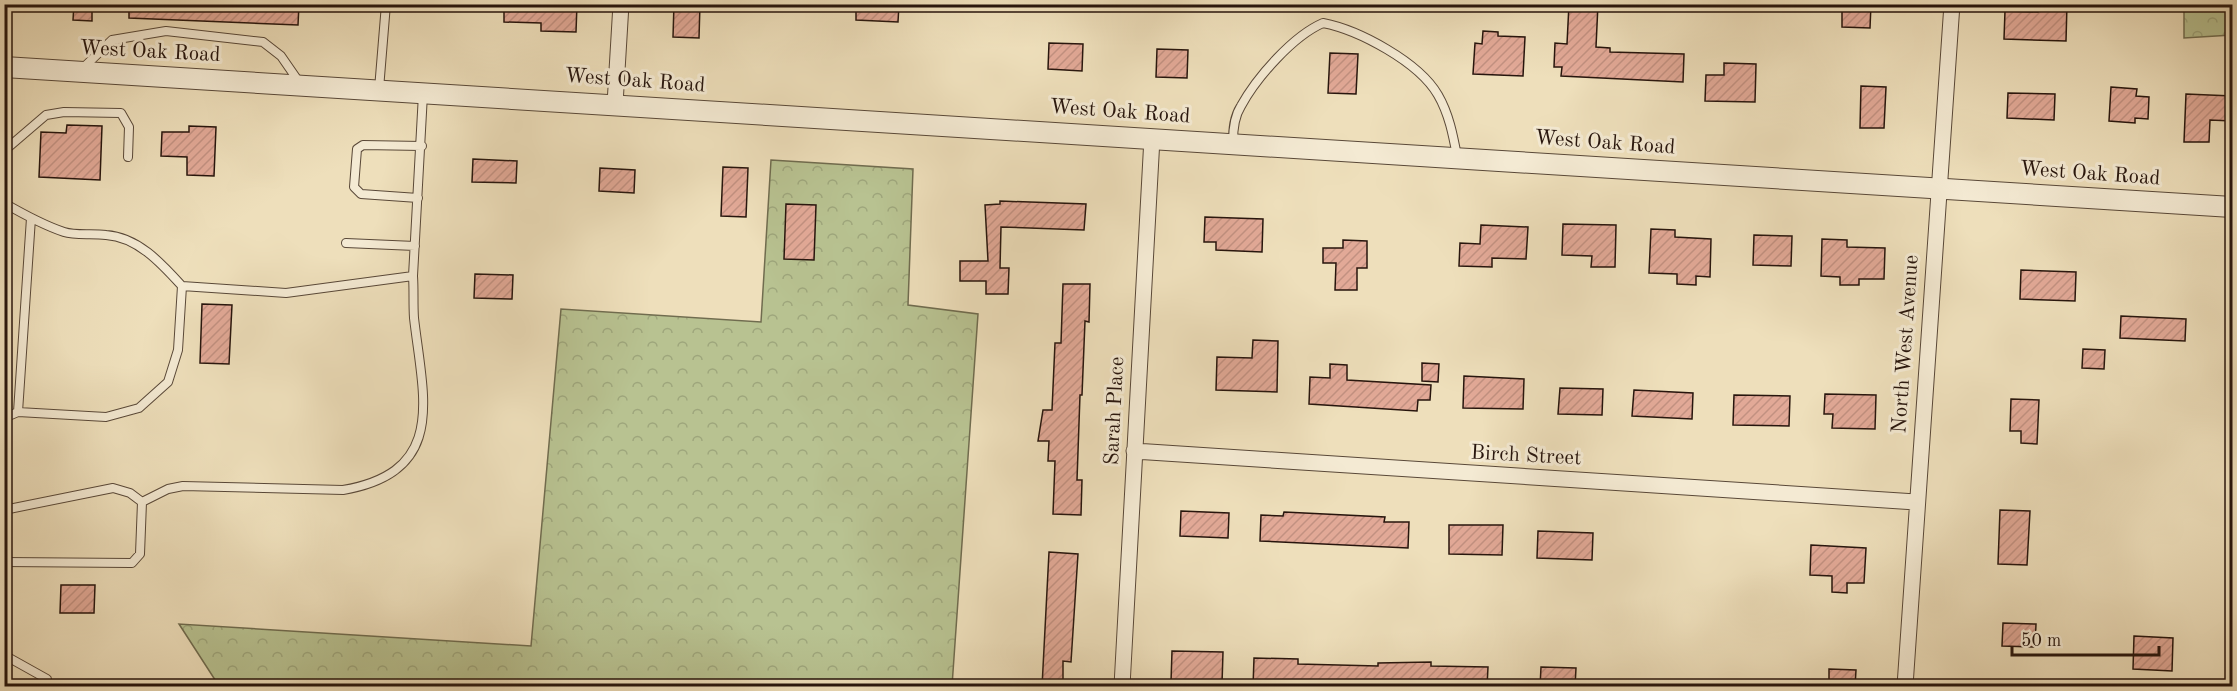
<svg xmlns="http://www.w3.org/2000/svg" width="2237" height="691" font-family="'Old Standard TT',serif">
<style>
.forest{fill:url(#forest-crowns);stroke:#706c4f;stroke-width:1.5}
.building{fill:url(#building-hatch);stroke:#27150d;stroke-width:1.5}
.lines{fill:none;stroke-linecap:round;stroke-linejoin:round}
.service-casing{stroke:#594838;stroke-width:10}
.minor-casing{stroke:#594838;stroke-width:17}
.tertiary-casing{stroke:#594838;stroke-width:22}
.service{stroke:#f4ead3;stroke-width:8}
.minor{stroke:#f4ead3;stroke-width:15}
.tertiary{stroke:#f4ead3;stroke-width:20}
.labels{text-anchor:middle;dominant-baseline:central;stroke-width:6;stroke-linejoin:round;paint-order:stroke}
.street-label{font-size:21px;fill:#27150d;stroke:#f4ead3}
</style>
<defs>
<pattern id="forest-crowns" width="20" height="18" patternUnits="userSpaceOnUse" patternTransform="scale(1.5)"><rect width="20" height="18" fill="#b8c291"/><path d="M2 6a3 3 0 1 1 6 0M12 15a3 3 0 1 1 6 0" fill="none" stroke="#9ea67c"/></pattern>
<pattern id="building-hatch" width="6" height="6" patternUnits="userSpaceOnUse" patternTransform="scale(1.5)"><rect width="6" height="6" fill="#e2a997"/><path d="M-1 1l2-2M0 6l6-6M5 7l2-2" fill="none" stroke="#c29181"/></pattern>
</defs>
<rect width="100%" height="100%" fill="#eedfbb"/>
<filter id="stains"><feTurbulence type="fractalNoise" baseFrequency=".00333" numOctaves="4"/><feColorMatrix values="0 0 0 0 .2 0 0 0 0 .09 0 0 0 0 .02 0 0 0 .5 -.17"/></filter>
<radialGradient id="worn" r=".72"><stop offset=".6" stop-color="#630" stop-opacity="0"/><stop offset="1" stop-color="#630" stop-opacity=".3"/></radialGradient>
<path class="forest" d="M2184,5h48v30l-48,3z
M771,160l142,9 -5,136 70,9 -26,372h-733l-40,-62 352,22 30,-337 200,13z"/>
<path class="building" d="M74,4h18v17l-19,-1z
M129,4h170l-1,21 -169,-7z
M504,4h73l-1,28 -35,-1v-8l-37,-1z
M674,4h26l-1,34 -26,-1z
M856,4h43l-1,18 -42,-2z
M1569,4h29l-2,43 14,1v4l74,2 -1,28 -122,-6 1,-9h-8l1,-24 12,1z
M1842,4h29l-1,24 -28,-1z
M2039,4h28l-1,37 -62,-2 1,-28 33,1z
M1483,31l15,1v4l27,1 -2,39 -50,-2 2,-31 7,1z
M1049,43l34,1 -1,27 -34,-2z
M1157,49l31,1 -1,28 -31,-1z
M1330,53l28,1 -2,40 -28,-1z
M1724,63l32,1 -1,38 -50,-1 1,-26h18z
M1861,86l25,1 -2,41h-24z
M2111,87l26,2 -1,7 13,1 -1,22 -13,-1v5l-26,-2z
M2008,93l47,1 -1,26 -47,-2z
M2186,94l46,2v25l-22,-1 -1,22h-25z
M67,125l35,1 -2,54 -61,-3 2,-45 25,1z
M189,126l27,1 -2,49 -27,-1v-18l-26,-1 1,-24h27z
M473,159l44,2 -1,22 -44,-1z
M723,167l25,1 -2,49 -25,-1z
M600,168l35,2 -1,23 -35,-2z
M1000,201l86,3 -2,26 -83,-3 -1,41h9l-1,26h-22v-13h-26v-20h28l-3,-56 15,-1z
M786,204l30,1 -2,55 -30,-1z
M1205,217l58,2 -1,33 -46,-2v-8h-12z
M1563,224l53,1 -1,42h-24l1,-11 -30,-1z
M1481,225l47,2 -2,32 -34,-1v9l-33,-1 1,-23 20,1z
M1651,229l24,1v7l36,2 -1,38 -14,-1v9l-19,-1v-10l-28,-1z
M1754,235l38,1 -1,30 -38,-1z
M1822,239l25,1v7l38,1 -1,31h-25v6h-19v-8l-19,-1z
M1343,240l24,1v27h-10v22h-22l1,-27h-13v-15h20z
M2021,270l55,2 -1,29 -55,-2z
M475,274l38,1 -1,24 -38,-1z
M1063,284h27l-1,38 -4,-1 -3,74h-2l-3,85h5l-1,35 -28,-1 2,-53h-7l1,-20h-11l5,-31h9l3,-67h6z
M202,304l30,1 -3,59 -29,-1z
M2121,316l65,3 -1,22 -65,-3z
M1253,340l25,1 -1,51 -61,-2 1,-33 35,1z
M2083,349l22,1 -1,19 -22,-1z
M1422,363l17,1 -1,18 -16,-1z
M1330,364l17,1v15l84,5 -1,15h-12l-1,11 -108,-7 1,-27 20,1z
M1464,376l60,3 -1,30 -60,-1z
M1560,388l43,1 -1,26 -44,-1z
M1634,390l59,3 -1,26 -60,-3z
M1825,394l51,1 -1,34 -43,-1 1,-14h-9z
M1734,395l56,1 -1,30 -56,-1z
M2011,399l28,1 -2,44 -16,-1v-12h-11z
M2000,510l30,1 -3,54 -29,-1z
M1181,511l48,2 -1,25 -48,-2z
M1284,512l101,5 -1,5h25l-1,26 -148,-7 1,-26 22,1z
M1449,525h54l-1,30 -53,-1z
M1538,531l55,2 -1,27 -55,-2z
M1811,545l55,3 -2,35h-17v10l-15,-1v-16l-22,-1z
M1049,552l29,2 -7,108 -8,-1v26h-21z
M61,585h34l-1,28h-34z
M2003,623l33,1 -1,23 -33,-1z
M2134,636l39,2 -1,33 -39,-2z
M1172,651l51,1 -1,32 -51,-2z
M1254,658l44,1v5l80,2v-3l53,-1v4l57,1 -1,20h-234z
M1541,667l35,1 -1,19h-35z
M1829,669l27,1 -1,17h-26z"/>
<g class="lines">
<g class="service-casing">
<path id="service" d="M82,69l30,-29 54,-9 97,11 18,14 18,26
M379,89l7,-85
M1233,142c0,-13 1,-25 8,-36 16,-29 52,-70 82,-83 36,7 96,39 115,72 11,19 15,40 19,61
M4,151l42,-36 18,-3 57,1 8,14 -1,30
M418,198l-57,-4 -7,-7 3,-38 6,-4 59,1
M4,203c19,11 39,22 60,29 12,4 28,1 42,3 32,2 56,29 76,51l-4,64 -10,32 -29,26 -33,9 -88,-5 -14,6
M346,243l69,3
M182,286l104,7 127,-17 10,-182
M18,412l13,-194
M142,502l26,-13 15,-3 160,4c105,-18 80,-93 71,-172 -1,-14 0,-28 -1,-42
M4,510l109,-22 17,5 12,9 -2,52 -8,9 -128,-1
M4,655l43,24v7
M4,680l2,-24"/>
</g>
<g class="minor-casing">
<path id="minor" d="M615,104l6,-100
M1134,451l782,51
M1122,686l30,-548
M1905,686l47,-682"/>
</g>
<g class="tertiary-casing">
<path id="tertiary" d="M4,67l2228,140"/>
</g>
<use href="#service" class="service"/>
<use href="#minor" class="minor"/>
<use href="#tertiary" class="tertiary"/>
</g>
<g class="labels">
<g class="street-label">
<text transform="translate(150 52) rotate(3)">West Oak Road</text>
<text transform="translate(635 81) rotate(4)">West Oak Road</text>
<text transform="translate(1120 112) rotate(4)">West Oak Road</text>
<text transform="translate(1605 143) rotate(4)">West Oak Road</text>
<text transform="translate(2090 174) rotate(4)">West Oak Road</text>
<text transform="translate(1906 344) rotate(-86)">North West Avenue</text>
<text transform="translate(1115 411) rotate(-87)">Sarah Place</text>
<text transform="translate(1526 456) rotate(3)">Birch Street</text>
</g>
</g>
<rect width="2237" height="691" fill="none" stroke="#eedfbb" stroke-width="24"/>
<rect x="6" y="6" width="2225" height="679" fill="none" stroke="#27150d" stroke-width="3"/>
<rect x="12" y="12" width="2213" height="667" fill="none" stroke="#27150d" stroke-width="1.5"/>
<path d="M2012 646v9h147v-9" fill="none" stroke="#27150d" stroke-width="3"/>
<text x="2021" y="646" font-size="18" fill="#27150d" stroke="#f4ead3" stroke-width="4.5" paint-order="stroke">50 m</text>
<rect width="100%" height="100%" filter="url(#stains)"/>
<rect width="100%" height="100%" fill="url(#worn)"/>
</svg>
